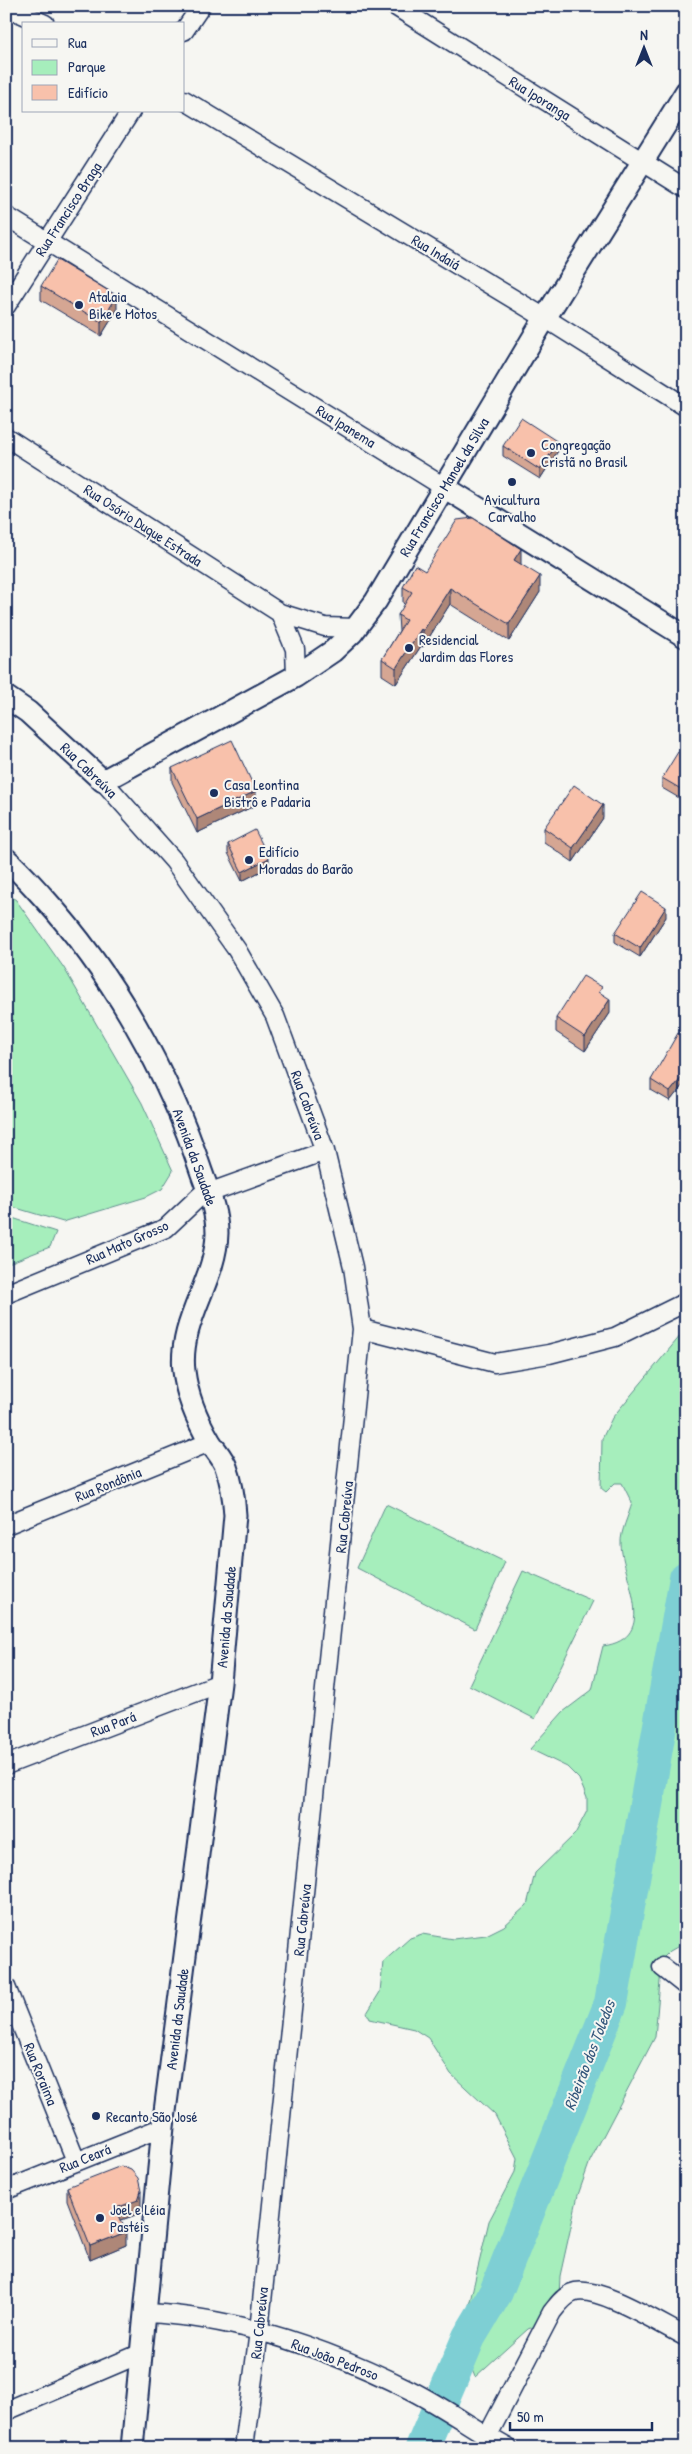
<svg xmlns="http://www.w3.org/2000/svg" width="692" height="2454" font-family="'Patrick Hand',sans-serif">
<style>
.green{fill:#a6eebc;stroke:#608e8d}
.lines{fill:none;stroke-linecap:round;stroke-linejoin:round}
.river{stroke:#7ecfd4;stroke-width:34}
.minor-casing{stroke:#1b2f5e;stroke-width:21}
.tertiary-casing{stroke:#1b2f5e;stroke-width:25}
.minor{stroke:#f6f6f2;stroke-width:18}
.tertiary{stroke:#f6f6f2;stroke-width:21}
.wall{fill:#d5a693;stroke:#1b2f5e}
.shaded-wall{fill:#ae8778;stroke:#1b2f5e}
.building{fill:#f8c1ab;stroke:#1b2f5e}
.poi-dot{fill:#1b2f5e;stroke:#f6f6f2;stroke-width:2}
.labels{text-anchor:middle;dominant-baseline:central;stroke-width:4;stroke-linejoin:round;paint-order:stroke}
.street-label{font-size:15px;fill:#1b2f5e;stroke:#f6f6f2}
.poi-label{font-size:15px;fill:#1b2f5e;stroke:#f6f6f2;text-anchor:start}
.water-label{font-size:16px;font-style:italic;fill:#34577c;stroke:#f6f6f2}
</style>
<rect width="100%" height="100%" fill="#f6f6f2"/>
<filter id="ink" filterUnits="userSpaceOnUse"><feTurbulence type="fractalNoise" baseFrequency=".02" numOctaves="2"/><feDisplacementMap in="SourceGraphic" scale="10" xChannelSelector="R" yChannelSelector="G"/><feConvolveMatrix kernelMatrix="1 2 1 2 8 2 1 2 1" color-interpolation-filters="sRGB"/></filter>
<g filter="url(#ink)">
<path class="green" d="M6,893l10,7 48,68 78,135 31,68 -11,18 -16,8 -83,25 -57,-17z
M6,1216l50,16 -6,15 -44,17z
M686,1329v613l-16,9 -8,8 -7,78 -65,124 -12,34 -18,81 -2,42 -30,11 -53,48 -9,-22v-37l23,-97 26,-49 2,-14 -22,-43 -44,-41 -23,-36 -14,-9 -44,-10 -3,-6 13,-21 3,-30 27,-24 12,-4 31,5 33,-4 18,-9 23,-21 8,-32 40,-39 12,-23v-13l-8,-19 -12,-12 -37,-18 33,-37 29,-22 11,-44c58,-8 19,-69 18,-102 -1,-12 8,-29 11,-41l-10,-20h-7l-9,9 -5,-4 1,-49 10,-21z
M386,1504l119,58 -30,67 -118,-61z
M523,1571l70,30 -58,118 -66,-34z"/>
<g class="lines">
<path class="river" d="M422,2448l47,-111 27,-45 115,-289 75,-425"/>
<g class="minor-casing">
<path id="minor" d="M395,6l291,183
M6,7l39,17
M184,31l17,-25
M184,100l361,218 141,89
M6,216l438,271
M6,306l125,-195
M6,437l274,176
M296,676l-1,-27 -15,-36 45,14 31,1
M103,781l71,80 63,89 38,66 50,135 28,116 9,62 -103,1002 -15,117
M6,1294l160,-66 34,-32 125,-45
M362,1329l133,34 54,-9 66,-17 71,-35
M6,1525l204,-83
M6,1765l214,-82
M662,1967l24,19
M6,1987l70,174
M6,2190l157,-63
M146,2313c91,4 184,37 264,77 34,17 65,40 98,58
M6,2411l136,-58
M485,2447l2,-10 65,-125c6,-7 11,-15 20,-19 24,-10 90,32 114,44"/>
</g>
<g class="tertiary-casing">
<path id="tertiary" d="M444,487l242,150
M6,697l22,15 75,69 193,-105 37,-25 19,-18 24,-32 169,-283 141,-226
M6,859c14,12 25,25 37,38 70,77 125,175 158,274 7,20 16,40 16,62 -1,48 -39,88 -33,138 3,26 13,49 26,71 5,8 13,16 16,25 6,16 8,32 9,48l-15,168 -57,444 -31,321"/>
</g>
<use href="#minor" class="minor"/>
<use href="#tertiary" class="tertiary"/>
</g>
<path class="wall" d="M41,286l76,24 -16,26 -60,-36z
M503,446l55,5 -18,28 -37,-23z
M521,564l19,28 -31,49 -59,-37 -27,43 -2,-1 -25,38 -14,-9v-16l17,-28 -1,-16 7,-10 -2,-2v-16l22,-16z
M686,756v46l-24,-14v-10z
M172,768l84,37 -59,28 -25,-51z
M603,818l-30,44 -29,-20v-14z
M228,844l41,23 -27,14 -14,-28z
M666,917l-26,40 -25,-15v-9z
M602,994l8,19 -25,38 -29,-19v-14z
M686,1038v43l-16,20 -19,-11v-10z
M67,2187l74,18 -3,9 -17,6 5,25 -36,15 -23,-60z"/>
<path class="shaded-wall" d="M117,296v14l-16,26v-14z
M558,442v9l-18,28v-9z
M521,549v16l-7,-5z
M540,576v16l-31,49v-17z
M450,588v16l-27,43v-16z
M421,629v17l-25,38v-16z
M256,791v14l-59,28v-14z
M603,805v13l-30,44v-14z
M269,858v9l-27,14v-9z
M666,907v10l-26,40v-9z
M610,999v14l-25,38v-14z
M686,1072v9l-16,20v-9z
M141,2191v14l-3,9 -22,8v-14z
M126,2232v13l-36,15v-14z"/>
<path class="building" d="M57,260l60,36 -16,26 -60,-36z
M521,418l37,24 -18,28 -37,-24z
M473,518l48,31 -7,11 26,16 -31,48 -59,-36 -27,43 -2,-2 -25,39 -14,-9 24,-39 -8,-5 14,-23 -9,-5 12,-22 10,6 32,-51z
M232,740l24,51 -59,28 -25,-51z
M678,752l8,4v36l-24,-14z
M574,785l29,20 -30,43 -29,-20z
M255,830l14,28 -27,14 -14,-28z
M642,892l24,15 -26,41 -25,-15z
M583,976l19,11 -3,5 11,7 -25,38 -29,-19z
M678,1033l8,5v34l-16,20 -19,-12z
M121,2166l10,4 7,8 3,13 -3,9 -22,8 10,24 -36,14 -23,-59z"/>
</g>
<g class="poi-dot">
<circle cx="79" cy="305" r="5"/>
<circle cx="531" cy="453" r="5"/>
<circle cx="512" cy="482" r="5"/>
<circle cx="409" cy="648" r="5"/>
<circle cx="214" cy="793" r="5"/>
<circle cx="249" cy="860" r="5"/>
<circle cx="96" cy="2116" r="5"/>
<circle cx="100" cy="2218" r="5"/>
</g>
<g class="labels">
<g class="street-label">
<text transform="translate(540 98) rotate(32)">Rua Iporanga</text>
<text transform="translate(68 209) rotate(-57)">Rua Francisco Braga</text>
<text transform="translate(436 252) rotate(31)">Rua Indaiá</text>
<text transform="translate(346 426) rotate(32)">Rua Ipanema</text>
<text transform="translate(444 487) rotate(-59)">Rua Francisco Manoel da Silva</text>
<text transform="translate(143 525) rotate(33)">Rua Osório Duque Estrada</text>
<text transform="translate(89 770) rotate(44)">Rua Cabreúva</text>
<text transform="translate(308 1105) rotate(70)">Rua Cabreúva</text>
<text transform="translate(195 1157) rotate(70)">Avenida da Saudade</text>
<text transform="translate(127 1242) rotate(-24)">Rua Mato Grosso</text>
<text transform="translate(108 1484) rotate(-22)">Rua Rondônia</text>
<text transform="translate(344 1517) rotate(-84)">Rua Cabreúva</text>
<text transform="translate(226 1617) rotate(-85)">Avenida da Saudade</text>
<text transform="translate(113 1724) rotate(-21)">Rua Pará</text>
<text transform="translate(302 1920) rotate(-84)">Rua Cabreúva</text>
<text transform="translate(177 2019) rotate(-83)">Avenida da Saudade</text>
<text transform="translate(41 2074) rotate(68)">Rua Roraima</text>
<text transform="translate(85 2158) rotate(-22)">Rua Ceará</text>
<text transform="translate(259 2323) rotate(-84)">Rua Cabreúva</text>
<text transform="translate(335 2359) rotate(21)">Rua João Pedroso</text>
</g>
<g class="poi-label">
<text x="89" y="296">Atalaia<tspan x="89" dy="17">Bike e Motos</tspan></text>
<text x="541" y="444">Congregação<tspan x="541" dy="17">Cristã no Brasil</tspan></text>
<text x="512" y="499" text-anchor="middle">Avicultura<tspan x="512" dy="17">Carvalho</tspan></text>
<text x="419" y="639">Residencial<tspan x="419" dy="17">Jardim das Flores</tspan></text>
<text x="224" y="784">Casa Leontina<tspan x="224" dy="17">Bistrô e Padaria</tspan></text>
<text x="259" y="851">Edifício<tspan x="259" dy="17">Moradas do Barão</tspan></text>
<text x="106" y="2116">Recanto São José</text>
<text x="110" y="2209">Joel e Léia<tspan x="110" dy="17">Pastéis</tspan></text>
</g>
<g class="water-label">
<text transform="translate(589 2055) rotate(-69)">Ribeirão dos Toledos</text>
</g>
</g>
<rect width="692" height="2454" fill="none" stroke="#f6f6f2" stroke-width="25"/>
<rect x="12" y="12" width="667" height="2429" fill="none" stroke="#1b2f5e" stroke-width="2" filter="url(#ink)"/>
<rect x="22" y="22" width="162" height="90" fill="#f6f6f2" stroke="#9ea6b7"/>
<rect x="32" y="39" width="25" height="8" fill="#f6f6f2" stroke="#9ea6b7"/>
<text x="68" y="48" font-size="15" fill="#1b2f5e">Rua</text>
<rect x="32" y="60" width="25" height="15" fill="#a6eebc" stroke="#9ea6b7"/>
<text x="68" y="72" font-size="15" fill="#1b2f5e">Parque</text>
<rect x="32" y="85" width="25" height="15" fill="#f8c1ab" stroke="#9ea6b7"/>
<text x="68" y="98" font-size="15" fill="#1b2f5e">Edifício</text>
<g transform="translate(644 48)" stroke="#f6f6f2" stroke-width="4" paint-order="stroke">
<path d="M0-4L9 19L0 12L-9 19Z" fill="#1b2f5e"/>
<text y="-8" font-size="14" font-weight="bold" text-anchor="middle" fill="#1b2f5e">N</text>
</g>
<path d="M510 2422v8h142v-8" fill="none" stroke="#1b2f5e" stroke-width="2.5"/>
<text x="517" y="2422" font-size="15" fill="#1b2f5e" stroke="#f6f6f2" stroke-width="4" paint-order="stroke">50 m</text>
</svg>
